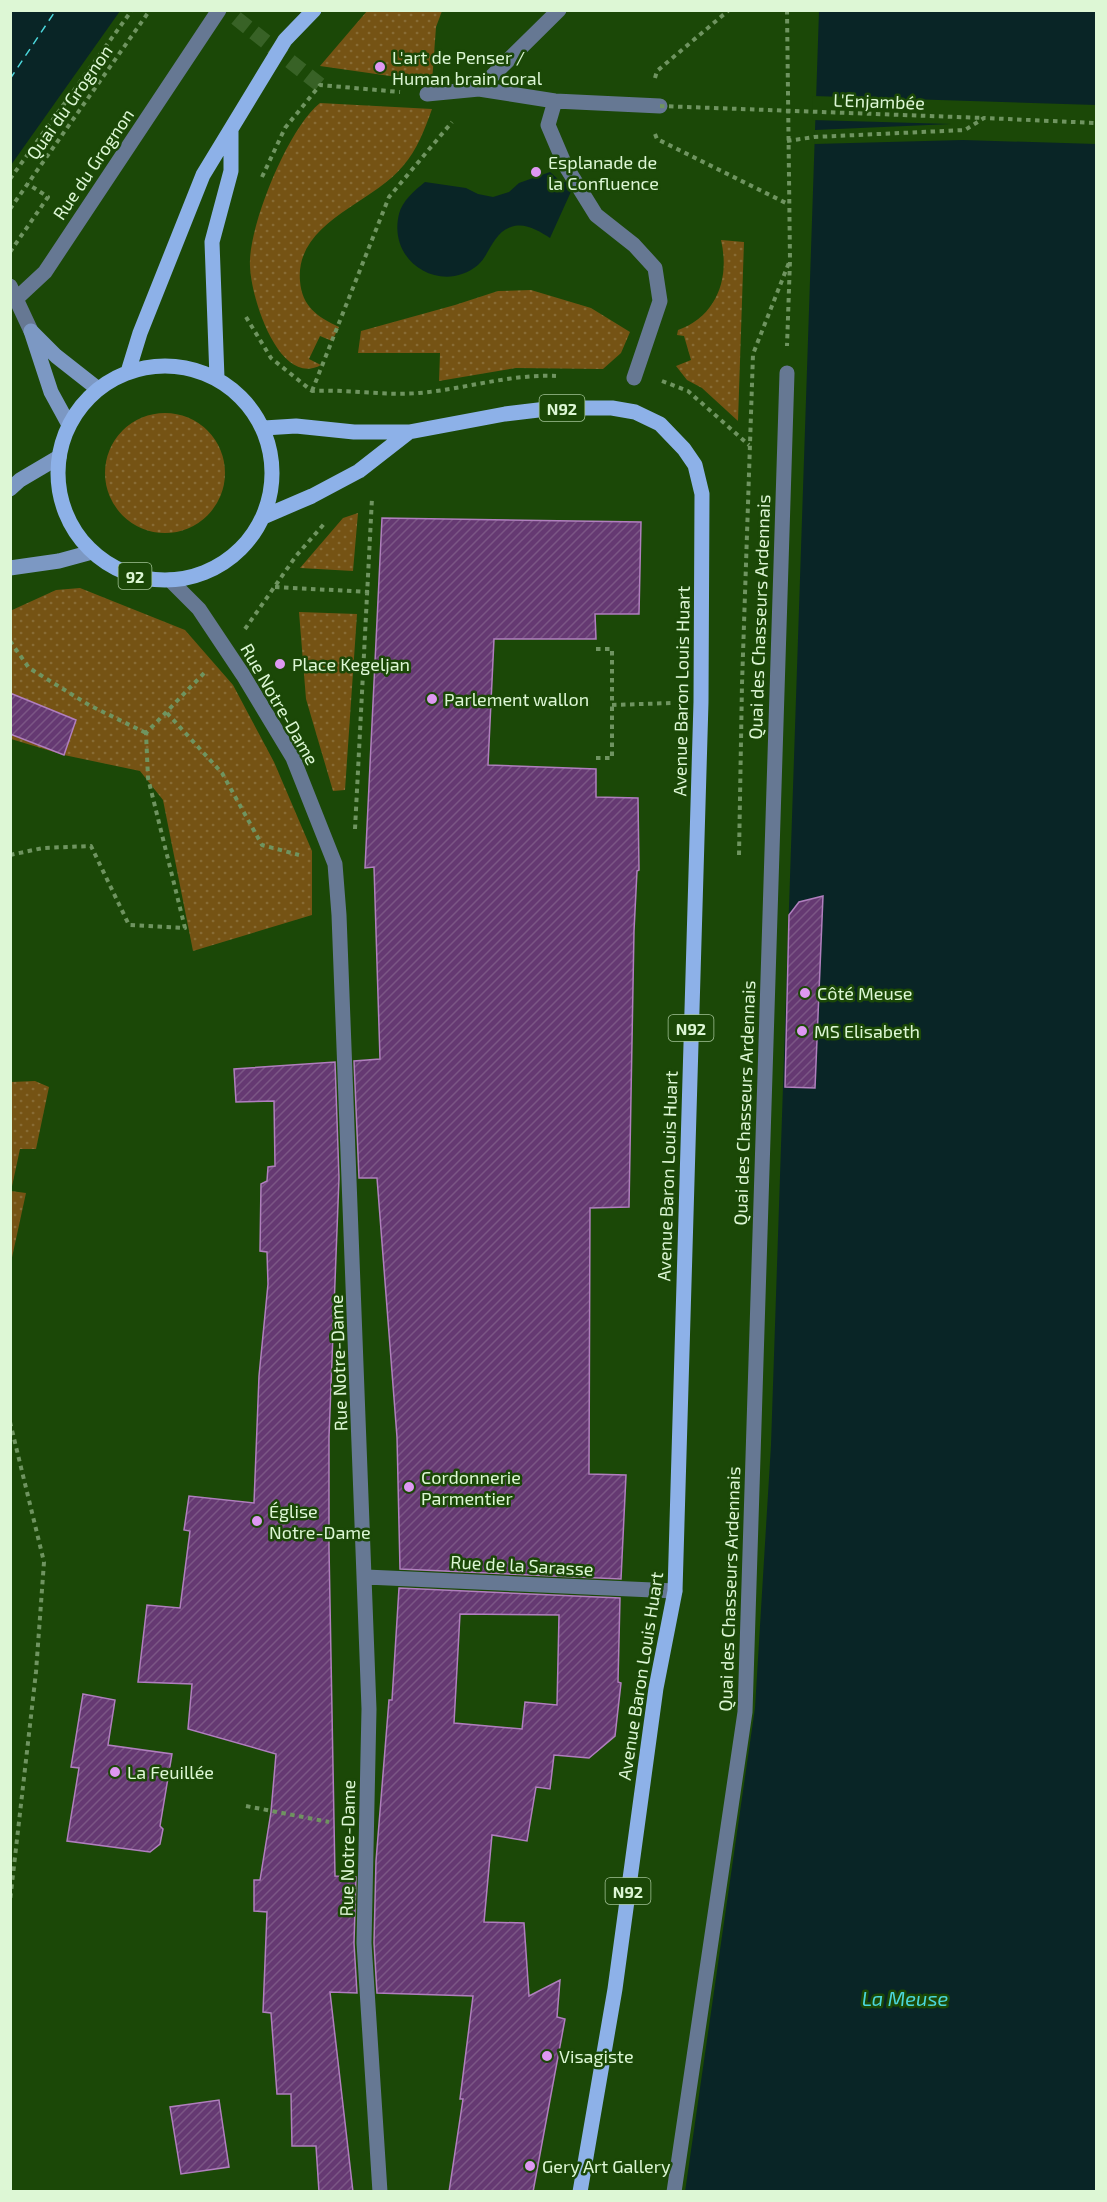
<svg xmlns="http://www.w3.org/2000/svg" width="1107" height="2202" font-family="'Exo 2',sans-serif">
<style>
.grass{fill:url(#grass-dots)}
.water{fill:#092526}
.pier{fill:#1b4807}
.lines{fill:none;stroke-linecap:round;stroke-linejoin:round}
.ferry{stroke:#4bd6db;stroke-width:1.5;stroke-dasharray:8 6;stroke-linecap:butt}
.building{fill:url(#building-hatch);stroke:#b07fbe;stroke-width:1.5;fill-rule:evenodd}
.street-tunnel{stroke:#386226;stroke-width:15;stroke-dasharray:15 8;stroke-linecap:butt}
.path{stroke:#6f9460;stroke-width:4;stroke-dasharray:4.5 4.5;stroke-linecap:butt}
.lane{stroke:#667893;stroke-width:15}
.street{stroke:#667893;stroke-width:15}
.secondary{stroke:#7c98c3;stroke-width:15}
.primary{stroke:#8db1e8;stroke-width:15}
.path-bridge{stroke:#6f9460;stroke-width:4;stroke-dasharray:4.5 4.5;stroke-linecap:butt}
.poi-dot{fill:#de98f2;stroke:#1b4807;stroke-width:2}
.labels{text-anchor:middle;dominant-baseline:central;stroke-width:5;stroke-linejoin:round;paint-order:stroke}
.shield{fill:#1b4807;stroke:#a3c297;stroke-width:1.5}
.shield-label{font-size:16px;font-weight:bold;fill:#ddf7d5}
.poi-label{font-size:18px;fill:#ddf7d5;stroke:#1b4807;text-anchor:start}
.street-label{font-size:18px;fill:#ddf7d5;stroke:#1b4807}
.water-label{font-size:20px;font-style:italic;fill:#4bd6db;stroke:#1b4807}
</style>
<defs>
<pattern id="grass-dots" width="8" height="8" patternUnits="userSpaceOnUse" patternTransform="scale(1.5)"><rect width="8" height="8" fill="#755314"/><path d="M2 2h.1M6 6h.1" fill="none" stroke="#886c35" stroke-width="1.8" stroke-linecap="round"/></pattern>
<pattern id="building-hatch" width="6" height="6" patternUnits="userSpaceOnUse" patternTransform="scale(1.5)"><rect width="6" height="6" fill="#653972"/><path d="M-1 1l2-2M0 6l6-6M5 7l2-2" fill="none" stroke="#7b5685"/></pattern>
</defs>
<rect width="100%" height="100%" fill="#1b4807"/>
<path class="grass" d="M367,11h75l-6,16 -4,55 -112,-16z
M320,103l112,6c-7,20 -15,41 -29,57 -31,38 -108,56 -103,115 2,26 18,36 39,46l-7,14 -12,-5 -11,23 12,6c-43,24 -73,-74 -71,-105 1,-39 39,-133 70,-157z
M721,240l23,2 -6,179 -36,-33 -15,-8 -11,-14 15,-6 -7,-24 -7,-1 1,-5c39,-14 52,-52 43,-90z
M531,290l60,18 39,24 -9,21 -18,16 -87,-1 -77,13 1,-28h-82l3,-22 94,-26 43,-14z
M105 473a60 60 0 1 1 120 0a60 60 0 1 1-120 0Z
M358,513l-5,58 -53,-3 43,-50z
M80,588l105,42 48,55 41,77 38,89v64l-119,36 -30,-151 -23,-29 -76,-16 -53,-16 -1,-128 46,-21z
M299,612l58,2 -12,176 -12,1 -27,-92z
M35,1081l14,6 -13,62h-16l-9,42 15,2 -15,69v-180z"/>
<path class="water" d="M11,10l109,1 -109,154 -1,-154z
M819,11h277v2180l-411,1 70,-484 16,-263z
M550,172l9,8 15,5 -24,53c-11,-7 -25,-16 -39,-11 -18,6 -21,27 -33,38 -36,30 -91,-2 -79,-51 3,-13 16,-24 26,-32l41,6 12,6 15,3 16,-5 10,-9z"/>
<path class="pier" d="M813,96l283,9v39l-133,-4 -149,4 1,-14 136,-6 -139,-4z"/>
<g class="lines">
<path class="ferry" d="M10,79l46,-69"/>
</g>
<path class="building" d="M382,518l259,4 -2,92h-44l1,25h-102l-6,126 108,4v28l42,1 1,72 -2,1 -3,60 -5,276 -39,1 -1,266 37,1 -5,104 -221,-10 -3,-132 -20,-259h-18l-5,-117 26,-2 -6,-192 -9,1z
M10,693l66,27 -12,35 -54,-21z
M823,896l-8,192 -30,-1 4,-172 10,-13z
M335,1062l4,116 -10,259v111l6,328 21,1 -2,66 3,50 -27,-1 23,200h-34l-3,-46h-24l-1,-52h-14l-6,-81 -8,-1 4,-100 -13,-1v-31h6l11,-68 5,-58 -88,-25 4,-45 -54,-2 9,-77 33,3 10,-77 -6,-1 5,-34 65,7 5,-127 9,-92 -1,-32 -7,-1 1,-67 6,-3 1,-14 7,-1 -1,-65 -38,1 -2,-33z
M399,1588l221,10 -2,84 3,1 -6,53 -26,22 -35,-3 -4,34 -14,-2 -9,54 -35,-6 -8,87 40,1 5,73 31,-16 -3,37 8,2 -32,173h-84l14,-93h-3l13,-103 -96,-3 -3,-50 2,-82 13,-161h3zM460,1614l99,1 -2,90 -32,-3 -3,27 -68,-6z
M83,1694l32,6 -7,45 64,9 -12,72 3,3 -3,15 -10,8 -83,-11 12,-73 -8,-1z
M219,2100l10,67 -48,7 -11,-67z"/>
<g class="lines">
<path class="street-tunnel" d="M236,18l84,67"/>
<path class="path" d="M787,10l3,250 -3,86
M655,78l2,-7 72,-61
M655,134l2,5 131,65
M787,141l27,-4 151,-7 19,-12 112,5
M262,177l23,-49 35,-43 80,7
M10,179l122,-169
M10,209l140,-199
M10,252l38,-55 -20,-13
M246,317l25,41 41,33c35,-2 72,5 107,2 46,-4 90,-19 137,-17
M662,381l26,10 61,54
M312,391l77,-194 63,-75
M275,587l94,5
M245,629l51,-73 28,-32
M10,641l19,27 60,37 57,28
M596,649h16v56l59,-2
M167,713l55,60 40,72 37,10
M596,758h16v-53
M355,829l17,-331
M10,855l33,-7 48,-2 38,79 56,3 -37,-150 -2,-45 61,-63
M739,855l3,-171 11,-330 37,-94
M10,1422l34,140 -8,110 -26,229
M246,1806l83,16"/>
<path class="lane" d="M674,2192l71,-480 42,-1339"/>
<path class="street" d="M479,89l80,-79
M427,94l52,-5 76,12 105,5
M555,101l-7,24 17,40 31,50 38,30 21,23 5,33 -26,77
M10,286l21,45
M16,299l29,-27 174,-262
M170,580l29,29 44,66 50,83 42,106 4,51 30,794 -5,234 16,249
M366,1577l309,14"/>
<path class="secondary" d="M31,331l20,61 18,33
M32,332l24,24 42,33
M10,489l10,-9 39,-23
M10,568l49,-7 33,-9"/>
<path class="primary" d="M58 473a107 107 0 1 1 214 0a107 107 0 1 1-214 0Z
M128,372l12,-39 63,-158 82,-135 29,-30
M217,378l-5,-136 19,-71v-40
M264,428l32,-2 58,6h55l96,-18 50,-6h57l23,4 25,12 24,25 11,16 7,29 -1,208 -26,889 -19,97 -41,301 -35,203
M263,517l49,-21 47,-25 50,-39"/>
<path class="path-bridge" d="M660,106l324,12"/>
</g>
<g class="poi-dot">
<circle cx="380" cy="67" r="6"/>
<circle cx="536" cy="172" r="6"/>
<circle cx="280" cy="664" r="6"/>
<circle cx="432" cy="699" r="6"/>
<circle cx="805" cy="993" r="6"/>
<circle cx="802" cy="1031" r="6"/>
<circle cx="409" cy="1487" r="6"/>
<circle cx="257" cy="1521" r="6"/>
<circle cx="115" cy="1772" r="6"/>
<circle cx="547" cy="2056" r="6"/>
<circle cx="530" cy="2166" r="6"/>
</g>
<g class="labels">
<g class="shield">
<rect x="539.5" y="395" width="45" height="26" rx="4.5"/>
<rect x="118.5" y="563" width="33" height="26" rx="4.5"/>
<rect x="668.5" y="1015" width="45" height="26" rx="4.5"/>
<rect x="605.5" y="1878" width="45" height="26" rx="4.5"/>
</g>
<g class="shield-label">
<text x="562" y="408">N92</text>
<text x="135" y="576">92</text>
<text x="691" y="1028">N92</text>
<text x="628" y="1891">N92</text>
</g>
<g class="poi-label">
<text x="392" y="57">L'art de Penser /<tspan x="392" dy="21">Human brain coral</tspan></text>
<text x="548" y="162">Esplanade de<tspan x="548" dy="21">la Confluence</tspan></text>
<text x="292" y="664">Place Kegeljan</text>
<text x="444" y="699">Parlement wallon</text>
<text x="817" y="993">Côté Meuse</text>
<text x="814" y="1031">MS Elisabeth</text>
<text x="421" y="1477">Cordonnerie<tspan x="421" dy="21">Parmentier</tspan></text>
<text x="269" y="1511">Église<tspan x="269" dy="21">Notre-Dame</tspan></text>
<text x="127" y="1772">La Feuillée</text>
<text x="559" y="2056">Visagiste</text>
<text x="542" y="2166">Gery Art Gallery</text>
</g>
<g class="street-label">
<text transform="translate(879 101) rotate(2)">L'Enjambée</text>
<text transform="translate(69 102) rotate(-55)">Quai du Grognon</text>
<text transform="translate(93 164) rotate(-56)">Rue du Grognon</text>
<text transform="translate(759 617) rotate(-88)">Quai des Chasseurs Ardennais</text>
<text transform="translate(681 691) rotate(-89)">Avenue Baron Louis Huart</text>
<text transform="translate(280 704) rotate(60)">Rue Notre-Dame</text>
<text transform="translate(744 1103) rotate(-88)">Quai des Chasseurs Ardennais</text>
<text transform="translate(667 1176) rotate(-88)">Avenue Baron Louis Huart</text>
<text transform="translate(338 1363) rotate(-92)">Rue Notre-Dame</text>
<text transform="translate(522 1565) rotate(3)">Rue de la Sarasse</text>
<text transform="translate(729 1589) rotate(-88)">Quai des Chasseurs Ardennais</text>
<text transform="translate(640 1676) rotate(-81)">Avenue Baron Louis Huart</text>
<text transform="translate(347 1848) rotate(-89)">Rue Notre-Dame</text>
</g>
<g class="water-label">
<text x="905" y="1998">La Meuse</text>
</g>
</g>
<rect width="1107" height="2202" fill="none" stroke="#ddf7d5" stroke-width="24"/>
</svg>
